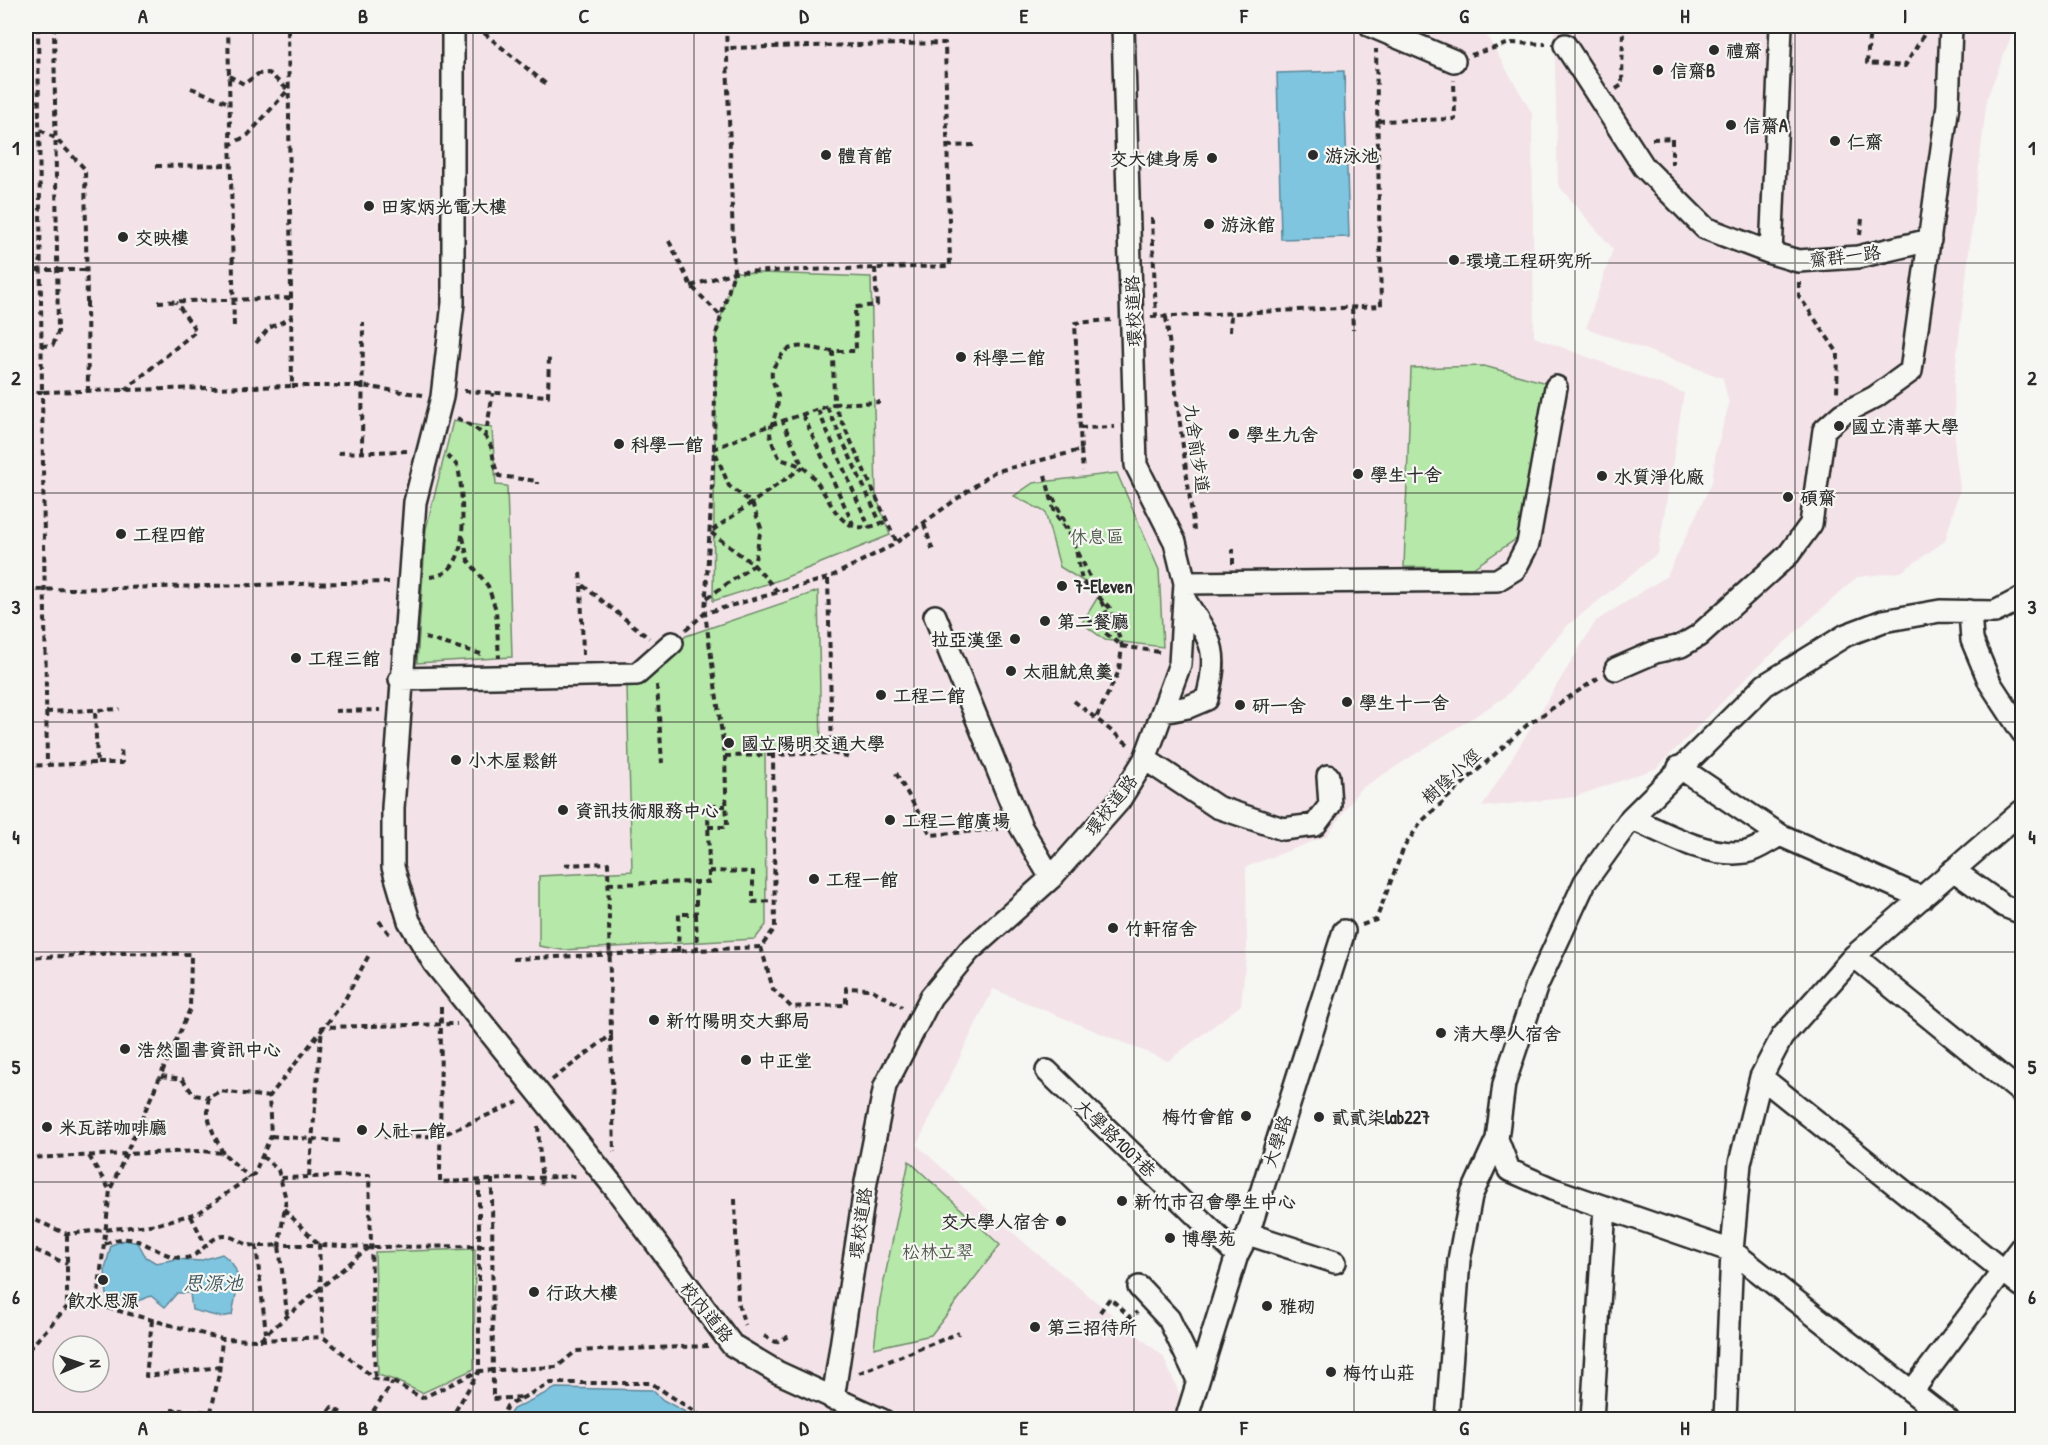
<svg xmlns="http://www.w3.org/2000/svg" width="2048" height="1445" font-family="'Patrick Hand','LXGW WenKai TC',sans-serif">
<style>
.built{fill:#f3e3e9;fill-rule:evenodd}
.green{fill:#b6e8a9;stroke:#708a6a;stroke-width:1.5}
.water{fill:#7fc5e0;stroke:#5d8798;stroke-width:1.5}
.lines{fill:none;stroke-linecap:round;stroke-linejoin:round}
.minor-casing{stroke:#2b2b2b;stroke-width:26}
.path{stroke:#2b2b2b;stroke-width:4;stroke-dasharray:6 4.5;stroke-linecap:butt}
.minor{stroke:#f6f6f2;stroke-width:21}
.grid{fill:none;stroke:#2b2b2b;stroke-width:1.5;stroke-opacity:0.55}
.poi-dot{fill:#2b2b2b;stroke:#f6f6f2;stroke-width:2}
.labels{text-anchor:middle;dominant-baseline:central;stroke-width:4.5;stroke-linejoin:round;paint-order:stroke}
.poi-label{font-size:18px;font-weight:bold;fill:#2b2b2b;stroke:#f6f6f2;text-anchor:start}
.street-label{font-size:18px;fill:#2b2b2b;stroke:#f6f6f2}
.park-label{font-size:18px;fill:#4e5a4a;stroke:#f6f6f2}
.water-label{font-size:20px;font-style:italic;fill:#445961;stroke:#f6f6f2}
.neatline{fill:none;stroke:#2b2b2b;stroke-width:2}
.grid-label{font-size:20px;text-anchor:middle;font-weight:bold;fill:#2b2b2b}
</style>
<rect width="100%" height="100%" fill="#f6f6f2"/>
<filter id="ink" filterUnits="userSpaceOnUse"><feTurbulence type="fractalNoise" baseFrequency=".0167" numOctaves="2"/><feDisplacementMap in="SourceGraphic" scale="12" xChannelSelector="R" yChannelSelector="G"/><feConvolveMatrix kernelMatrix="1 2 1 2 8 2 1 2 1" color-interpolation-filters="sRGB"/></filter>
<g filter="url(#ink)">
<path class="built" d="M26,26h1455l51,87 2,224 150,56 -26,160 -90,72 -63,72 -146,93 -32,46 -81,31 1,79 -6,59 -73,56 -175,-72 -76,156 111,101 135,110 22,51 -5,12h-1154zM63,1346h36v36h-36z
M1554,26h461l-28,72 -33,282 1,69 5,39 -15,53 -44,31 -44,5 -105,95 -95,96 -83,29 -92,10 114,-186 71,-45 45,-94 4,-31 13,-47 -6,-26 -137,-50 27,-79 -55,-64z"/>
<path class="green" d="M734,272l137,5 5,219 14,39 -111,45 -66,21 3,-267z
M1484,366l66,18 -25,149 -52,35 -69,-1 7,-199z
M453,421l39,7 4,57 11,1 5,171 -95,6 9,-134z
M1117,473l42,97 4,77 -58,-7 -23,-17 19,-31 -41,-25 -15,-55 -31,-16 19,-13z
M818,591l3,155 -56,2 1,177 -11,14 -193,11 -23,-4v-70l93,-5 -5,-184 59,-51z
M909,1161l91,84 -69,90 -57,13 6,-48z
M475,1249l-1,120 -52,24 -28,-13 -16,-5 -3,-123z"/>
<path class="water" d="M1344,71l5,166 -68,2 -4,-166z
M125,1240l13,3 8,14 10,6 21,-4 22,2 23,-7c24,16 14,36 10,61l-12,2 -28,-7 -2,-17h-13l-12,14 -14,-11 -16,6 -28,-5 -2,-28 6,-24z
M556,1388l96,2 11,10 35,19h-192l7,-10z"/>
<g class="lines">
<g class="minor-casing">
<path id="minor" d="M453,26v277l-11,94 -27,105 -22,306v59l16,54 25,42 181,225 117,157 45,27 105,48
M1371,26l83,35
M1781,26l-10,227 27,8 60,-4 72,-17
M1565,45l79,122 61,61 66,25
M1185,583l312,-3 18,-11 13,-25 28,-157
M1970,611l2,29 18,43 32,49
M935,616l86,211 30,51
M1616,669l39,-17 26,-6 17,-10 91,-82 22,-30 13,-94 18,-16 33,-17 36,-26 37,-266 3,-79
M400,679l237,-5 35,-31
M1163,712l25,-5 19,-8c13,-51 4,-58 -23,-100
M1145,759l72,48 66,22 32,-4 15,-20 -2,-29
M1679,767l101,68 142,63
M1631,818c33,15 77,40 115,34 11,-2 24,-12 34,-17
M1953,870l51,36 18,7
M1854,956l168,137
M1047,1071l190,184
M1761,1077l261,209
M1248,1234l87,28
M1139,1287l30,32 29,61
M1913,1390l109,-144
M833,1399l33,-217 19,-96 46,-89 38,-46 82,-73 68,-77 26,-42 35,-95 5,-81 -10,-41 -39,-77 -13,-439
M1186,1420l51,-165 11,-21 96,-303
M1447,1420l12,-160 12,-64 26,-57
M1592,1420l13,-213
M1725,1420l7,-169 -180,-62 -43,-19 -12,-31 7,-55 33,-99 48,-103 46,-64 134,-133 81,-50 37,-14 57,-10 55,1 27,-14
M1948,1420l-216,-169 8,-88 21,-86 21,-40 72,-81 168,-145"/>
</g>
<path class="path" d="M38,26l4,366 250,-6 -4,-360
M228,26l6,303
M1870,26l-3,37 38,3 24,-40
M484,33l62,51
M1471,55l39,-12 36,1
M229,76l15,8 14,-10 11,-1 19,17 -40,45 -18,10
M191,88l38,15
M1616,89l6,-4 1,-59
M1378,121l77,-2 -1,-39
M40,130l15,8 30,31 2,134
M1652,139l20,-1v27
M947,146l30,-1
M156,166l74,-1
M1152,218l4,99
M1860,235l2,-16
M669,241l22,45 30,30
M875,268l2,37 -22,2 1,44h-23l1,53 46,-2
M26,270h61
M1799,282v14l39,57 -1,41
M691,286l43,-14 216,-6 -5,-223 -218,5
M158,302l133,-4
M1352,308l1,22
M1151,317l230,-11 -5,-257
M1166,317l28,213
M1230,332l1,-18
M256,343l13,-15 22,-10
M42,346l11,-1 5,-13 -4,-306
M833,351c-19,0 -41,-14 -54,8 -2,3 -6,8 -7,12 -2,12 8,20 6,31 -5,31 -16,23 2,57 8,3 19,5 25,10 30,26 29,76 82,52
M292,386h70l61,9
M125,390l71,-59 -20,-29
M464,391l84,5 1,-41
M26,392h16l5,373
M88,392l-1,-89h4
M827,407l54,117
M818,410l52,119
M803,415l50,109
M457,418c11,6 26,13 32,24 5,9 3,21 10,34l38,5v3
M1080,428l35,-1
M485,438l8,-45
M1081,450l2,21
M362,452l1,-130
M338,453l69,-2
M1045,475l10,38 20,31 7,37 28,27 12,38 -3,25 -23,47
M1053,497l15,32
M924,524l9,27
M463,537l5,23 20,26 8,24 3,48
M1078,552l20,42
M1233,564v-15
M580,573l1,11
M430,577c36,-3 33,-48 32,-74 -1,-11 -1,-27 -5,-37 -2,-4 -7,-7 -10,-10
M26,590l363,-8
M778,592l-24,-27 7,-37 -9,-25 -23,-17 -15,-37 56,-24 64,-21 63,139
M707,598l47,-33 -44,-33 93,-65 -20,-45
M1101,601l15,31
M1089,620l33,26 37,6
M686,630l19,-17 123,-35 65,-33 101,-73 87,-22 -6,-127 36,-3
M425,638l56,16
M583,655l-2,-71 68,54
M657,685l5,78
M1074,701l55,44
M335,711l45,-1
M46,712l74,-3
M832,753l18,5
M725,756l48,-1
M97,763h25l-1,-15
M26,766l71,-3 -2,-53
M896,773l35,62 68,-6
M708,827h19l-2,-71 -20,-143 9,-164 2,-115 18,-62 -8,-246
M709,871l44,1v30l21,-1
M608,884l88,-2
M696,914l1,37
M379,921l11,14
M1362,925l14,-5 28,-73 18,-26 105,-96 71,-47
M761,947l12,42 18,18 55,-2v-17l25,1 31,18
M678,952l1,-38h17v-32h13l-1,-76h18
M26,958l93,-5 72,1 -1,55 -80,181 -13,115 -30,2v-73
M513,959l248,-12 14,-19 -2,-173 59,-2 -4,-175
M441,1007l-1,175 138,-6
M611,1036l3,116
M161,1076l21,3 12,16 15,2
M552,1080l59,-45 -3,-172 -47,2
M538,1126l4,62
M271,1136l69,5
M384,1137l56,-1 78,-34
M223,1153c-9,-18 -19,-36 -14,-56l11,-6 49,6
M89,1156l20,33
M262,1156l16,14 8,29 -7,46h40l4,92 52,42 18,3 29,16 57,-27 78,-4 19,-16 132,-5
M26,1158l174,-7 23,2 27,25
M309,1176l13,-149 135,-3
M281,1178l88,-3 6,203
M492,1179l1,220 31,-2
M735,1199l3,104 7,22
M284,1209l35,36 49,2
M26,1216l41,18 91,-10 42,-12 54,-38 17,-38 -2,-39 74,-94 27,-50
M191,1216l15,30
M105,1244c35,-17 47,13 79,14 17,0 23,-21 40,-22 9,0 14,5 22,8 9,3 22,2 33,1l8,69
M256,1245l10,88
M26,1246l41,18
M97,1305l125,34 37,1 110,-93 124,-1
M1100,1312l10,-14 21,20 6,-6
M152,1320l-6,56 74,-9
M764,1336l12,6 14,-6
M260,1340l63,-3
M26,1359l2,-9 39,-43
M859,1373l100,-40
M171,1410h8l1,10
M179,1410l32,2 8,-38 3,-35
M322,1420l10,-13 20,13
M367,1420l26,-38
M450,1420l29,-49v-190
M500,1420l7,-14 44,-23h100l56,37"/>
<use href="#minor" class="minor"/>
</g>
</g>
<path class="grid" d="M253,26v1394M473,26v1394M694,26v1394M914,26v1394M1134,26v1394M1354,26v1394M1575,26v1394M1795,26v1394M26,263h1996M26,493h1996M26,722h1996M26,952h1996M26,1182h1996"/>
<g class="poi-dot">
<circle cx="1714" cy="50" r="6"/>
<circle cx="1658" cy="70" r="6"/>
<circle cx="1731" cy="125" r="6"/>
<circle cx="1835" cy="141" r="6"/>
<circle cx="826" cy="155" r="6"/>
<circle cx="1313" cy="155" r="6"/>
<circle cx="1212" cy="158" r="6"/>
<circle cx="369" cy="206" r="6"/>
<circle cx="1209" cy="224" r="6"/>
<circle cx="123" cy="237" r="6"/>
<circle cx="1454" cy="260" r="6"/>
<circle cx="961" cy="357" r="6"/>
<circle cx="1839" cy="426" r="6"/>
<circle cx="1234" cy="434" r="6"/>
<circle cx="619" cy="444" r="6"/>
<circle cx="1358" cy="474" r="6"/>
<circle cx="1602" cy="476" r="6"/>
<circle cx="1788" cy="497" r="6"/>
<circle cx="121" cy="534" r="6"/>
<circle cx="1062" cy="586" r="6"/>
<circle cx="1045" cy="621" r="6"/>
<circle cx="1015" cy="639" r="6"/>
<circle cx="296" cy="658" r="6"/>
<circle cx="1011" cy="671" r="6"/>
<circle cx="881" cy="695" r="6"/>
<circle cx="1347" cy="702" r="6"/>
<circle cx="1240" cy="705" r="6"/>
<circle cx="729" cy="743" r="6"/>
<circle cx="456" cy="760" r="6"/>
<circle cx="563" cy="810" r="6"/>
<circle cx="890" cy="820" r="6"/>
<circle cx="814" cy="879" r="6"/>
<circle cx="1113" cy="928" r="6"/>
<circle cx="654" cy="1020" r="6"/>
<circle cx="1441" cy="1033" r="6"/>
<circle cx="125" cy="1049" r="6"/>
<circle cx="746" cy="1060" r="6"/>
<circle cx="1246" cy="1116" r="6"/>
<circle cx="1319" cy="1117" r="6"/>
<circle cx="47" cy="1127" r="6"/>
<circle cx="362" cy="1130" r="6"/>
<circle cx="1122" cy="1201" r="6"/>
<circle cx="1061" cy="1221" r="6"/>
<circle cx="1170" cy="1238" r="6"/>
<circle cx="103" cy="1280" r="6"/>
<circle cx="534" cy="1292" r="6"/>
<circle cx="1267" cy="1306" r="6"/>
<circle cx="1035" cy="1327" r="6"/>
<circle cx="1331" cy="1372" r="6"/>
</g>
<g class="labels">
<g class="poi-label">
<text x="1726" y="50">禮齋</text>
<text x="1670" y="70">信齋B</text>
<text x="1743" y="125">信齋A</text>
<text x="1847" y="141">仁齋</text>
<text x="838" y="155">體育館</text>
<text x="1325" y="155">游泳池</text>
<text x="1200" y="158" text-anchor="end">交大健身房</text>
<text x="381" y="206">田家炳光電大樓</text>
<text x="1221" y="224">游泳館</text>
<text x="135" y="237">交映樓</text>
<text x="1466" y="260">環境工程研究所</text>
<text x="973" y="357">科學二館</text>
<text x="1851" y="426">國立清華大學</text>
<text x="1246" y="434">學生九舍</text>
<text x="631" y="444">科學一館</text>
<text x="1370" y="474">學生十舍</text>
<text x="1614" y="476">水質淨化廠</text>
<text x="1800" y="497">碩齋</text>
<text x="133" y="534">工程四館</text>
<text x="1074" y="586">7-Eleven</text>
<text x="1057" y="621">第二餐廳</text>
<text x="1003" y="639" text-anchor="end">拉亞漢堡</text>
<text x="308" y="658">工程三館</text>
<text x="1023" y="671">太祖魷魚羹</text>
<text x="893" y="695">工程二館</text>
<text x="1359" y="702">學生十一舍</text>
<text x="1252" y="705">研一舍</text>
<text x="741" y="743">國立陽明交通大學</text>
<text x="468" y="760">小木屋鬆餅</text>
<text x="575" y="810">資訊技術服務中心</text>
<text x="902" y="820">工程二館廣場</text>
<text x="826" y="879">工程一館</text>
<text x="1125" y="928">竹軒宿舍</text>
<text x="666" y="1020">新竹陽明交大郵局</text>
<text x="1453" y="1033">清大學人宿舍</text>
<text x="137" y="1049">浩然圖書資訊中心</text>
<text x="758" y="1060">中正堂</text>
<text x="1234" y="1116" text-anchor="end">梅竹會館</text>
<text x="1331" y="1117">貳貳柒lab227</text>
<text x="59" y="1127">米瓦諾咖啡廳</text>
<text x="374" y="1130">人社一館</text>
<text x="1134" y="1201">新竹市召會學生中心</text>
<text x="1049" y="1221" text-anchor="end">交大學人宿舍</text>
<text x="1182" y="1238">博學苑</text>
<text x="546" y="1292">行政大樓</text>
<text x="103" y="1300" text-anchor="middle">飲水思源</text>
<text x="1279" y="1306">雅砌</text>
<text x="1047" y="1327">第三招待所</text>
<text x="1343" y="1372">梅竹山莊</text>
</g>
<g class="street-label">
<text transform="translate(1845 256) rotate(-7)">齋群一路</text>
<text transform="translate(1133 311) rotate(-92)">環校道路</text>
<text transform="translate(1197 448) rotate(82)">九舍前步道</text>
<text transform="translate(1451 776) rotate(-42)">樹陰小徑</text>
<text transform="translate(1111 805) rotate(-52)">環校道路</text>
<text transform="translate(1116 1138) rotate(44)">大學路1007巷</text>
<text transform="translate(1277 1141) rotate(-72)">大學路</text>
<text transform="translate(860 1223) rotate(-82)">環校道路</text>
<text transform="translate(707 1312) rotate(51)">校內道路</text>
</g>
<g class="park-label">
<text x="1097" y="536">休息區</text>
<text x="938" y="1251">松林立翠</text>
</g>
<g class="water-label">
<text x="213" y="1282">思源池</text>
</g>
</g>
<rect width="2048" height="1445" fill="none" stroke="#f6f6f2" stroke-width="66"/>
<g transform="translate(81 1364) rotate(88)"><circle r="28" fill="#f6f6f2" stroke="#a5a5a2" stroke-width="1.5"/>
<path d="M0-4.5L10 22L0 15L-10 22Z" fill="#2b2b2b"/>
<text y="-9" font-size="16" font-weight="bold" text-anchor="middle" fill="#2b2b2b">N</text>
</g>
<rect x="33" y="33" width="1982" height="1379" class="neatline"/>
<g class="grid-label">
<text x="143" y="23">A</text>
<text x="363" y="23">B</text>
<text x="584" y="23">C</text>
<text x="804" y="23">D</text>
<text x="1024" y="23">E</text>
<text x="1244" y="23">F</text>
<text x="1464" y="23">G</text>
<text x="1685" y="23">H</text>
<text x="1905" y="23">I</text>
<text x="16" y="155">1</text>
<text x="2032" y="155">1</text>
<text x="16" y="385">2</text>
<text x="2032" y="385">2</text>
<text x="16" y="614">3</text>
<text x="2032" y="614">3</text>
<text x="16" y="844">4</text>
<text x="2032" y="844">4</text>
<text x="16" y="1074">5</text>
<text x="2032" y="1074">5</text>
<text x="16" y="1304">6</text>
<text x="2032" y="1304">6</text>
<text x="143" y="1435">A</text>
<text x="363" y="1435">B</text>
<text x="584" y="1435">C</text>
<text x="804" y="1435">D</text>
<text x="1024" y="1435">E</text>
<text x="1244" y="1435">F</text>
<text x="1464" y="1435">G</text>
<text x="1685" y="1435">H</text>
<text x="1905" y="1435">I</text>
</g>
</svg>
